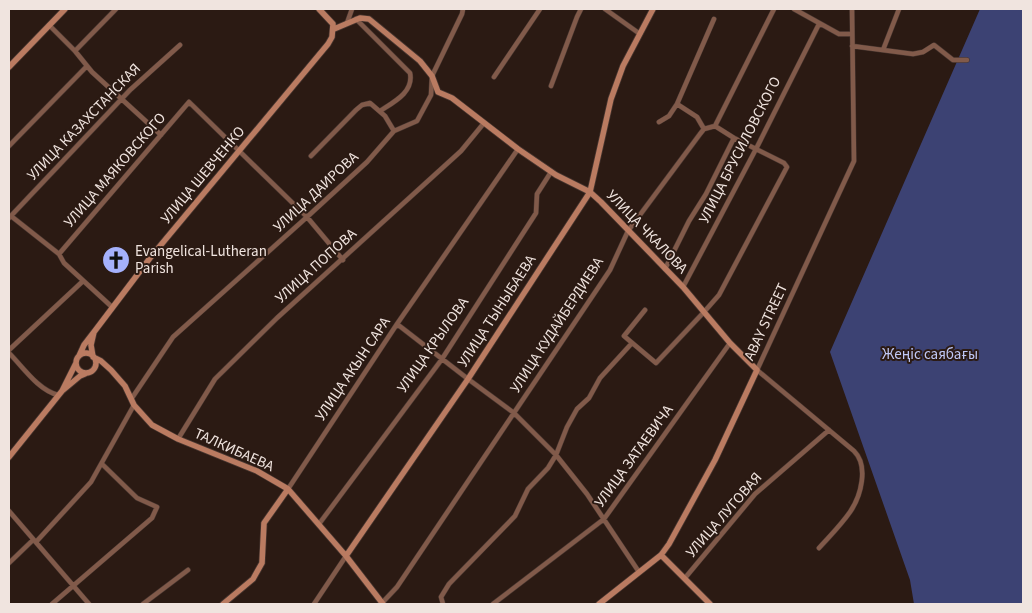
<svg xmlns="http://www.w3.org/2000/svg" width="1032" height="613" font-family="'Source Sans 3',sans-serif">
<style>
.green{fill:#3c4273}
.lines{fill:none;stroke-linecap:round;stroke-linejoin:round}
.street-casing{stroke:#473630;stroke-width:5.5}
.secondary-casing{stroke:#473630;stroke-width:7}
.street{stroke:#815a4a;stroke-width:4.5}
.secondary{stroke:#ba7b61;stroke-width:5.5}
.labels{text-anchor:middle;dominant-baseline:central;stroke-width:4;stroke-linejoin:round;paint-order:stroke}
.street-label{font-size:15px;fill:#f0e4df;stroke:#2b1a13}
.poi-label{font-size:15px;fill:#f0e4df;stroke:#2b1a13;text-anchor:start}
.park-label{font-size:15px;fill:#bfc7f4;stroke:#2b1a13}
</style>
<rect width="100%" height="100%" fill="#2b1a13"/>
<path class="green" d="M980,9h43v595h-109l-4,-24 -80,-228z"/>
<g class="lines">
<g class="street-casing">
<path id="street" d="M605,9l35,25
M794,9l45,25h13
M356,19l54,54c4,19 -16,29 -30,38
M347,23l5,-14
M49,25l26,26 17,21 69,63
M852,46l61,8 10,-2 11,-7 19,15h14
M883,50l16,-41
M75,51l41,-42
M494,77l46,-68
M551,86l26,-69 4,-8
M677,104l20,13 7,12
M659,122l10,-6 8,-12 37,-85
M9,146l78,-80
M311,156l45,-46 6,-5 8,-2 15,13 9,15
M11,216l48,38 5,9 48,44
M9,218l121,-128 50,-45
M59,254l130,-152 118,115 36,43
M665,269l24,-48 17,-27 28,-56
M683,287l73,-138 63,-125
M645,310l-21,26 32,27 48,-51 15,-17 68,-128 -3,-4 -50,-25 -19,-12
M397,324l71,55 46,34 42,42 31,39 52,78
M9,350l73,-68
M9,353c14,14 29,37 49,42
M132,398l41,-61 134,-120 60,-55 27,-31 23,-10 14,-26 1,-19 30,-62 1,-5
M178,439l37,-60 62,-61 184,-167 23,-28
M288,489l109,-165 121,-175
M9,511l80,93
M319,524l123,-165 94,-146 1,-19 14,-22
M36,542l55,-60 43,-77
M819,548c10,-11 22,-23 31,-36 11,-16 19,-46 4,-61l-97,-81 97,-209 -2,-152
M9,563l24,-23
M685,578l70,-84 74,-64
M382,603l15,-16 213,-317 18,-39 72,-97 4,-5 11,-3 59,-117
M52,604l100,-86 5,-11 -20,-9 -35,-34
M143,604l45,-34
M314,604l32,-48
M443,604l-2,-7 8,-13 66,-68 13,-27 20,-21 8,-13 11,-28 10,-18 12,-11 11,-20 32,-35
M493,604l111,-85 126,-176"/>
</g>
<g class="secondary-casing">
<path id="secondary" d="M334,29l26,-11 9,1 51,42 12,15 6,16 14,6 66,51 38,26 34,17 11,10 82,85 47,56 27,27 -42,90 -46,84 -8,11 -62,49
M9,67l56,-58
M94,332l56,-74 178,-214 4,-7 1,-13 -14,-15
M76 363a10 10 0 1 1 20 0a10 10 0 1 1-20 0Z
M79,356l5,-11 10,-13 -3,13 2,12 8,4 10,9 14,16 9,19 18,20 26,14 79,32 31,18 58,67 37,48
M76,363l-14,28 18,-15 7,-3
M9,457l53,-66
M661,555l49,49
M346,556l122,-177 122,-187 21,-93 12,-33 30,-57
M223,604l30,-25 9,-16 2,-40 24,-34"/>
</g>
<use href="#street" class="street"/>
<use href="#secondary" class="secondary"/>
</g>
<defs>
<g id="church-disc" transform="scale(1.4375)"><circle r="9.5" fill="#a5b1fc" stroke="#2b1a13"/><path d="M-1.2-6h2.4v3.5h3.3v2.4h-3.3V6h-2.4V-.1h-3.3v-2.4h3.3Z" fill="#111"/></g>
</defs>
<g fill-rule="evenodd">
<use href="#church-disc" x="116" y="260"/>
</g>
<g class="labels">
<g class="street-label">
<text transform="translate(84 122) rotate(-46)">УЛИЦА КАЗАХСТАНСКАЯ</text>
<text transform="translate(740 150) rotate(-63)">УЛИЦА БРУСИЛОВСКОГО</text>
<text transform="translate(115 170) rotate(-49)">УЛИЦА МАЯКОВСКОГО</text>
<text transform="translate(203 175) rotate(-50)">УЛИЦА ШЕВЧЕНКО</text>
<text transform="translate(316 192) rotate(-43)">УЛИЦА ДАИРОВА</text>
<text transform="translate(647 232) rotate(46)">УЛИЦА ЧКАЛОВА</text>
<text transform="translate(316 266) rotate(-42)">УЛИЦА ПОПОВА</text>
<text transform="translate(497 311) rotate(-57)">УЛИЦА ТЫНЫБАЕВА</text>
<text transform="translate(766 322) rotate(-65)">ABAY STREET</text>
<text transform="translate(557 325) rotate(-57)">УЛИЦА КУДАЙБЕРДИЕВА</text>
<text transform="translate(433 345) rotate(-55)">УЛИЦА КРЫЛОВА</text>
<text transform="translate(353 369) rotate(-56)">УЛИЦА АКЫН САРА</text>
<text transform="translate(234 450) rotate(24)">ТАЛКИБАЕВА</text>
<text transform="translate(634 456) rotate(-54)">УЛИЦА ЗАТАЕВИЧА</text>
<text transform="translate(724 515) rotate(-49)">УЛИЦА ЛУГОВАЯ</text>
</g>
<g class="poi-label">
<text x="135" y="251">Evangelical-Lutheran<tspan x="135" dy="17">Parish</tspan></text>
</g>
<g class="park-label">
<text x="930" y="354">Жеңіс саябағы</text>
</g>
</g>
<rect width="1032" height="613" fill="none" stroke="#f0e4df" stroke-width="20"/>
</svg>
